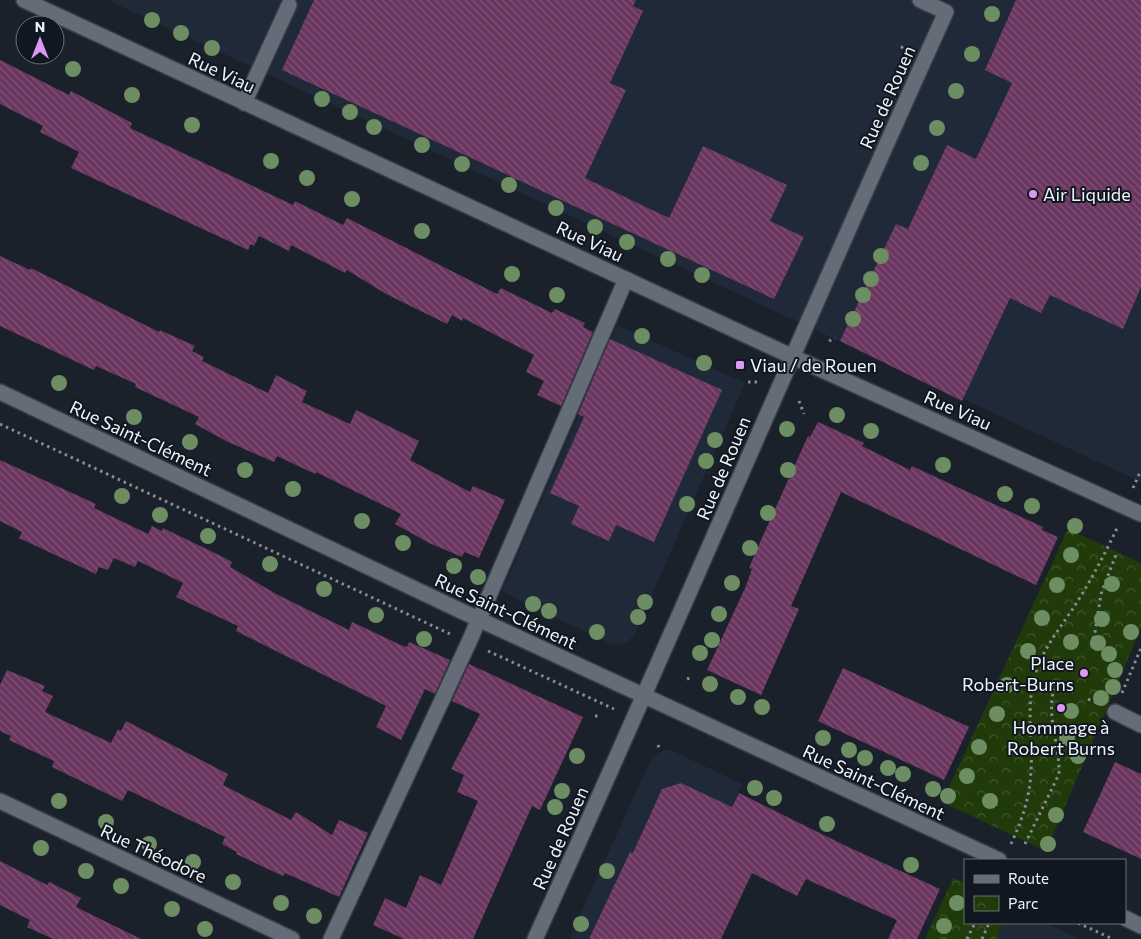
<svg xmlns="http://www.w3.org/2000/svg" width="1141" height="939" font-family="Commissioner,sans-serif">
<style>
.built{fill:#1f2938}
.park{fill:url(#park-crowns)}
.building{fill:url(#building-back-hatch)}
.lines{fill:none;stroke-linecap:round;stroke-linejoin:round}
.service-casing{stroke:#383d45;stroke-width:18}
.minor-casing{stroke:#383d45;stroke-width:18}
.secondary-casing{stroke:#383d45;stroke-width:18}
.path{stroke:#868c94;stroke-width:3;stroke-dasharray:2.5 4;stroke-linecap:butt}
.service{stroke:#646c77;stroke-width:15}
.minor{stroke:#646c77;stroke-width:15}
.secondary{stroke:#646c77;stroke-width:15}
.tree{fill:#6d8d62}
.poi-dot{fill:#df98f2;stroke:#111720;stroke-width:2}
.labels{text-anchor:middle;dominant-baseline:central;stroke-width:4;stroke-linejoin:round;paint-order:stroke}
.street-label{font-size:18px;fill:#eff4fa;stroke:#111720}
.poi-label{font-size:18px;fill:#eff4fa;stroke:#111720;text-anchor:start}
</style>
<defs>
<pattern id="park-crowns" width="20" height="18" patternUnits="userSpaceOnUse" patternTransform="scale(1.25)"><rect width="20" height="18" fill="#203a0a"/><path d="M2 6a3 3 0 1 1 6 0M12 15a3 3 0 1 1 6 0" fill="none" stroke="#41572f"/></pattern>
<pattern id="building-back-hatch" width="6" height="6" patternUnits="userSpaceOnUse" patternTransform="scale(1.25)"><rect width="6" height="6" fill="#6a3660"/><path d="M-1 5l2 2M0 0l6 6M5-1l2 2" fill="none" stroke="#805478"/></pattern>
</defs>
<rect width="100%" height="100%" fill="#1a212a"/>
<path class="built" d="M108,0h1033v482z
M617,325l128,58 -110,250 -7,9 -15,3 -111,-53z
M663,750h8l71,34 -46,99 42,21 -17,35h-152l83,-182z
M1003,923h43l33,16h-83z"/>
<path class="park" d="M1068,529l73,34v65l-95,223 -104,-49z
M953,878l12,5v40h38l-7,16h-71z"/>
<path class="building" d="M314,0h322l-3,6 10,5 -33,72 16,7 -41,88 84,40 34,-72 84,39 -17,36 34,16 -30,62 -492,-229z
M1016,0h125v287l-18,42 -73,-34 -9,18 -31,-15 -48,103 -122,-60 56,-117 12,5 39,-84 29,14 36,-76 -27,-13z
M0,60l69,35 2,-4 61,32 -2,5 163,77 2,-4 48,24 4,-7 150,76 4,-6 51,25 3,-4 30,14 -2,4 10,5 -32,74 -24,-11 7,-14 -18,-9 8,-17 -71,-37 -1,3 -10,-6 -5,9 -61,-30 -39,-24 -2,3 -54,-28 -2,6 -30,-15 -5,10 -3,-2 -3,6 -177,-82 8,-16 -39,-20 3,-6 -43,-22z
M0,256l30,14 1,-2 128,64 1,-2 35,16 -3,5 12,6 -2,4 66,32 8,-18 31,16 -5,11 48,22 6,-14 63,31 -9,19 60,32 3,-6 32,14 -26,58 -15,-6 -2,5 -33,-14 -34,-19 6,-10 -85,-42 -1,2 -38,-18 -3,6 -48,-21 -31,-17 4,-7 -64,-30 1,-3 -40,-18 -2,4 -94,-44z
M610,339l112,51 -68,152 -38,-17 -7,16 -38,-17 8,-18 -29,-13 34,-76 -6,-3z
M818,422l46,21 -2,3 48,24 2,-4 131,61 -1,3 16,7 -22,48 -195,-93 -50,114 8,3 -38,86 -54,-25 39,-84 6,-17 -3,-1 8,-19 51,-113 2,1z
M0,460l96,44 -2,4 54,26 4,-8 10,5 1,-3 62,30 7,4 -2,5 48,28 71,35 3,-8 51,24 4,1 2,-5 41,18 -15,34 -10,-5 -24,51 -25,-13 10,-21 -150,-75 2,-5 -62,-29 7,-14 -45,-22 -3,6 -21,-9 -6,12 -9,-3 -3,7 -77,-36 3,-6 -22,-11z
M469,664l114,53 -43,93 -8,-4 -59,133h-69l-31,-14 12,-27 21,10 14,-33 21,10 37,-84 -21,-9 7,-17 -13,-6 29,-55 -28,-13z
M843,668l126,59 -25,53 -126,-59z
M7,670l38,16 -3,5 11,5 -8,16 66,31 7,-14 3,2 5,-10 102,53 -5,11 68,35 5,-8 36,23 7,-15 29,13 -29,64 -54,-24 -2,3 -47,-22 1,-2 -15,-8 3,-7 -97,-47 -6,11 -70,-34 2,-6 -45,-21 2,-4 -11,-5v-46z
M1115,762l26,12v85l-58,-27z
M681,783l51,24 7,-14 107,53 94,43 -23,50h-29l9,-19 -91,-41 -9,17 -45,-23 -31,66h-132l41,-87 3,1 29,-64z
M0,861l47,24 2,-3 32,16 -5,9 65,32h-88l-26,-12 3,-7 -30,-15z"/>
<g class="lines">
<g class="service-casing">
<path id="service" d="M244,103l45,-98
M1115,712l26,13
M331,939l138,-297 157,-363"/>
</g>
<g class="minor-casing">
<path id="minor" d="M0,392l476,226 523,242
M0,801l292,138
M1125,918l16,8
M535,939c140,-308 271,-619 411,-927l-26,-12"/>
</g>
<g class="secondary-casing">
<path id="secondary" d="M24,0l767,356 350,158"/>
</g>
<path class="path" d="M901,48l3,-2
M829,341l6,-3
M748,382h10
M799,401l5,13
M0,424l450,210
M1133,488l8,-18
M1091,645l4,-13 6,-38 16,-42
M488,651l126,58
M687,679l5,-2
M1122,693l19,-45
M1088,699l9,4
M595,716h4
M658,745l1,3
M1011,844c11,-24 19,-47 20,-73 2,-34 -6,-65 5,-99 7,-22 21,-40 34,-59 18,-27 34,-57 48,-87
M1025,844l34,-70c1,-28 -13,-58 -5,-85
M1078,923l35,16
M967,939l8,-16
M982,939l7,-16"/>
<use href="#service" class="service"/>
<use href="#minor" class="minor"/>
<use href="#secondary" class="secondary"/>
</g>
<g class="tree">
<circle cx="992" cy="14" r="8"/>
<circle cx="152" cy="20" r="8"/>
<circle cx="181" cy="33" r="8"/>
<circle cx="212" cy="48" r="8"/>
<circle cx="972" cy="54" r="8"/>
<circle cx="73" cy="69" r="8"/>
<circle cx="956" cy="91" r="8"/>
<circle cx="132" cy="95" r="8"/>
<circle cx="322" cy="99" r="8"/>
<circle cx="350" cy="112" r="8"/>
<circle cx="192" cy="125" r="8"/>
<circle cx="374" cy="127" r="8"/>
<circle cx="937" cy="128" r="8"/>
<circle cx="422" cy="145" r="8"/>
<circle cx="271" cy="161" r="8"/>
<circle cx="921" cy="163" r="8"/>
<circle cx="462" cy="164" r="8"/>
<circle cx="307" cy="178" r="8"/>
<circle cx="509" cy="185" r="8"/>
<circle cx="352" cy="199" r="8"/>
<circle cx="556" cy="208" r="8"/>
<circle cx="595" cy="227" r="8"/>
<circle cx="422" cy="231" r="8"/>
<circle cx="627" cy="242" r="8"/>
<circle cx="881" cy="256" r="8"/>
<circle cx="668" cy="259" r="8"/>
<circle cx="512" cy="274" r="8"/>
<circle cx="702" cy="275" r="8"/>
<circle cx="871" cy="279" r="8"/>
<circle cx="557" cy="295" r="8"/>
<circle cx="863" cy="295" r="8"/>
<circle cx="853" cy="319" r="8"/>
<circle cx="642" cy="336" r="8"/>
<circle cx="704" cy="363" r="8"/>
<circle cx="59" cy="383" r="8"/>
<circle cx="837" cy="415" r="8"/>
<circle cx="134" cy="417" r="8"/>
<circle cx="787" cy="429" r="8"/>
<circle cx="871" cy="431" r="8"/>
<circle cx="715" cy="440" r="8"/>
<circle cx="190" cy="442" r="8"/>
<circle cx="706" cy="461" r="8"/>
<circle cx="943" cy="465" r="8"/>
<circle cx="245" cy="470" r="8"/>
<circle cx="788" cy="470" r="8"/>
<circle cx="293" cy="489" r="8"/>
<circle cx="1005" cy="494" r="8"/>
<circle cx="122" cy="496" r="8"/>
<circle cx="687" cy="504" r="8"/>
<circle cx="1032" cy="506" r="8"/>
<circle cx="768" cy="513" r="8"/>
<circle cx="160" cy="515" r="8"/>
<circle cx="362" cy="521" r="8"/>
<circle cx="1075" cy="526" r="8"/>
<circle cx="208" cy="536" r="8"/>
<circle cx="403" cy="543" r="8"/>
<circle cx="750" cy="548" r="8"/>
<circle cx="1071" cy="555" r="8"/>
<circle cx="270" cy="564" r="8"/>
<circle cx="454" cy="566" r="8"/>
<circle cx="478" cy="577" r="8"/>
<circle cx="732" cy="583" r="8"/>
<circle cx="1112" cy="584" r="8"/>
<circle cx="1057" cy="585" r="8"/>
<circle cx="324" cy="589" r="8"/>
<circle cx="645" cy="602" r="8"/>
<circle cx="533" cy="604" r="8"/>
<circle cx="549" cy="611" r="8"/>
<circle cx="719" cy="614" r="8"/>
<circle cx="376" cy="615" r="8"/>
<circle cx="638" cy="617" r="8"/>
<circle cx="1042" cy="618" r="8"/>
<circle cx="1102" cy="619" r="8"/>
<circle cx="597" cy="632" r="8"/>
<circle cx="1131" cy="632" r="8"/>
<circle cx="424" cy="639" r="8"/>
<circle cx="712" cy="640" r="8"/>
<circle cx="1071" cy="642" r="8"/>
<circle cx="1098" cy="643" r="8"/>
<circle cx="1028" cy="651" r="8"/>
<circle cx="700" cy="653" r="8"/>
<circle cx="1109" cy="654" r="8"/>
<circle cx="1115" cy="670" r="8"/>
<circle cx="710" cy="684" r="8"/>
<circle cx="1007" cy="685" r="8"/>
<circle cx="1113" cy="687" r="8"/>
<circle cx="738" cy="697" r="8"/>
<circle cx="1101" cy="698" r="8"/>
<circle cx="762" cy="707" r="8"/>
<circle cx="1071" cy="711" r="8"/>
<circle cx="997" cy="714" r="8"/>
<circle cx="823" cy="738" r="8"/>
<circle cx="1067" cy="738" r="8"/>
<circle cx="979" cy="747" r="8"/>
<circle cx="849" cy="750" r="8"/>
<circle cx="577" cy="756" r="8"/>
<circle cx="1078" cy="756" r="8"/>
<circle cx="865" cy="758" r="8"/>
<circle cx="888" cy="768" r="8"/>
<circle cx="903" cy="774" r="8"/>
<circle cx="967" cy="776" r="8"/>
<circle cx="755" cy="788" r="8"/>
<circle cx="933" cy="789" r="8"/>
<circle cx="562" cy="791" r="8"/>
<circle cx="948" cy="796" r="8"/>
<circle cx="774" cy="798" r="8"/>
<circle cx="59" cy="801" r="8"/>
<circle cx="990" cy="801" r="8"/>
<circle cx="555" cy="807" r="8"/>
<circle cx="1056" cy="815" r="8"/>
<circle cx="106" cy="822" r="8"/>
<circle cx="827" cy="824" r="8"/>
<circle cx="149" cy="844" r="8"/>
<circle cx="1048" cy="844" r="8"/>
<circle cx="41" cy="848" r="8"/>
<circle cx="193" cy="862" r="8"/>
<circle cx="911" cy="865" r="8"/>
<circle cx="86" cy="871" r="8"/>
<circle cx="607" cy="871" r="8"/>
<circle cx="233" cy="882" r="8"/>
<circle cx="121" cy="886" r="8"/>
<circle cx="281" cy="903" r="8"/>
<circle cx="957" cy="903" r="8"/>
<circle cx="172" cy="909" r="8"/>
<circle cx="314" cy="916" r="8"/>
<circle cx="581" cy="924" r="8"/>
<circle cx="944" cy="926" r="8"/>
<circle cx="205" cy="929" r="8"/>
</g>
<g class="poi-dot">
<circle cx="1033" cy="194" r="5"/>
<rect x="735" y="360" width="10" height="10" rx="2.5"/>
<circle cx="1084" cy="673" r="5"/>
<circle cx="1061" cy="708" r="5"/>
</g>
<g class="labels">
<g class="street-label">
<text transform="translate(222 72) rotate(25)">Rue Viau</text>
<text transform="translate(887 97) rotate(-66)">Rue de Rouen</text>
<text transform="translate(590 241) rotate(25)">Rue Viau</text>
<text transform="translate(958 410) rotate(24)">Rue Viau</text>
<text transform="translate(141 438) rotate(25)">Rue Saint-Clément</text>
<text transform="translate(723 468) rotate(-67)">Rue de Rouen</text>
<text transform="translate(506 611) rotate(25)">Rue Saint-Clément</text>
<text transform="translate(874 782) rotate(25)">Rue Saint-Clément</text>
<text transform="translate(560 838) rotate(-66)">Rue de Rouen</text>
<text transform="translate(154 853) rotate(25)">Rue Théodore</text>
</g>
<g class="poi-label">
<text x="1043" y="194">Air Liquide</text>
<text x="750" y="365">Viau / de Rouen</text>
<text x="1074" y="663" text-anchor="end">Place<tspan x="1074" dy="21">Robert-Burns</tspan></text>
<text x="1061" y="727" text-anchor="middle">Hommage à<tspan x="1061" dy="21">Robert Burns</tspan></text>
</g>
</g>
<rect x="964" y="859" width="162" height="65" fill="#111720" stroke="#6a6f77"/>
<rect x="974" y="875" width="25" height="8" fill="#646c77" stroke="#6a6f77"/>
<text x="1008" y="884" font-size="15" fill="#eff4fa">Route</text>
<rect x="974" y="896" width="25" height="15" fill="url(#park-crowns)" stroke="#6a6f77"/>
<text x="1008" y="909" font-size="15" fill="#eff4fa">Parc</text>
<g transform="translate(40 40)"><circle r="24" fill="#111720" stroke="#6a6f77"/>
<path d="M0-4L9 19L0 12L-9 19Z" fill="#df98f2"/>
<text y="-8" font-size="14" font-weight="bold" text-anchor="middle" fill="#eff4fa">N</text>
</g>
</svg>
